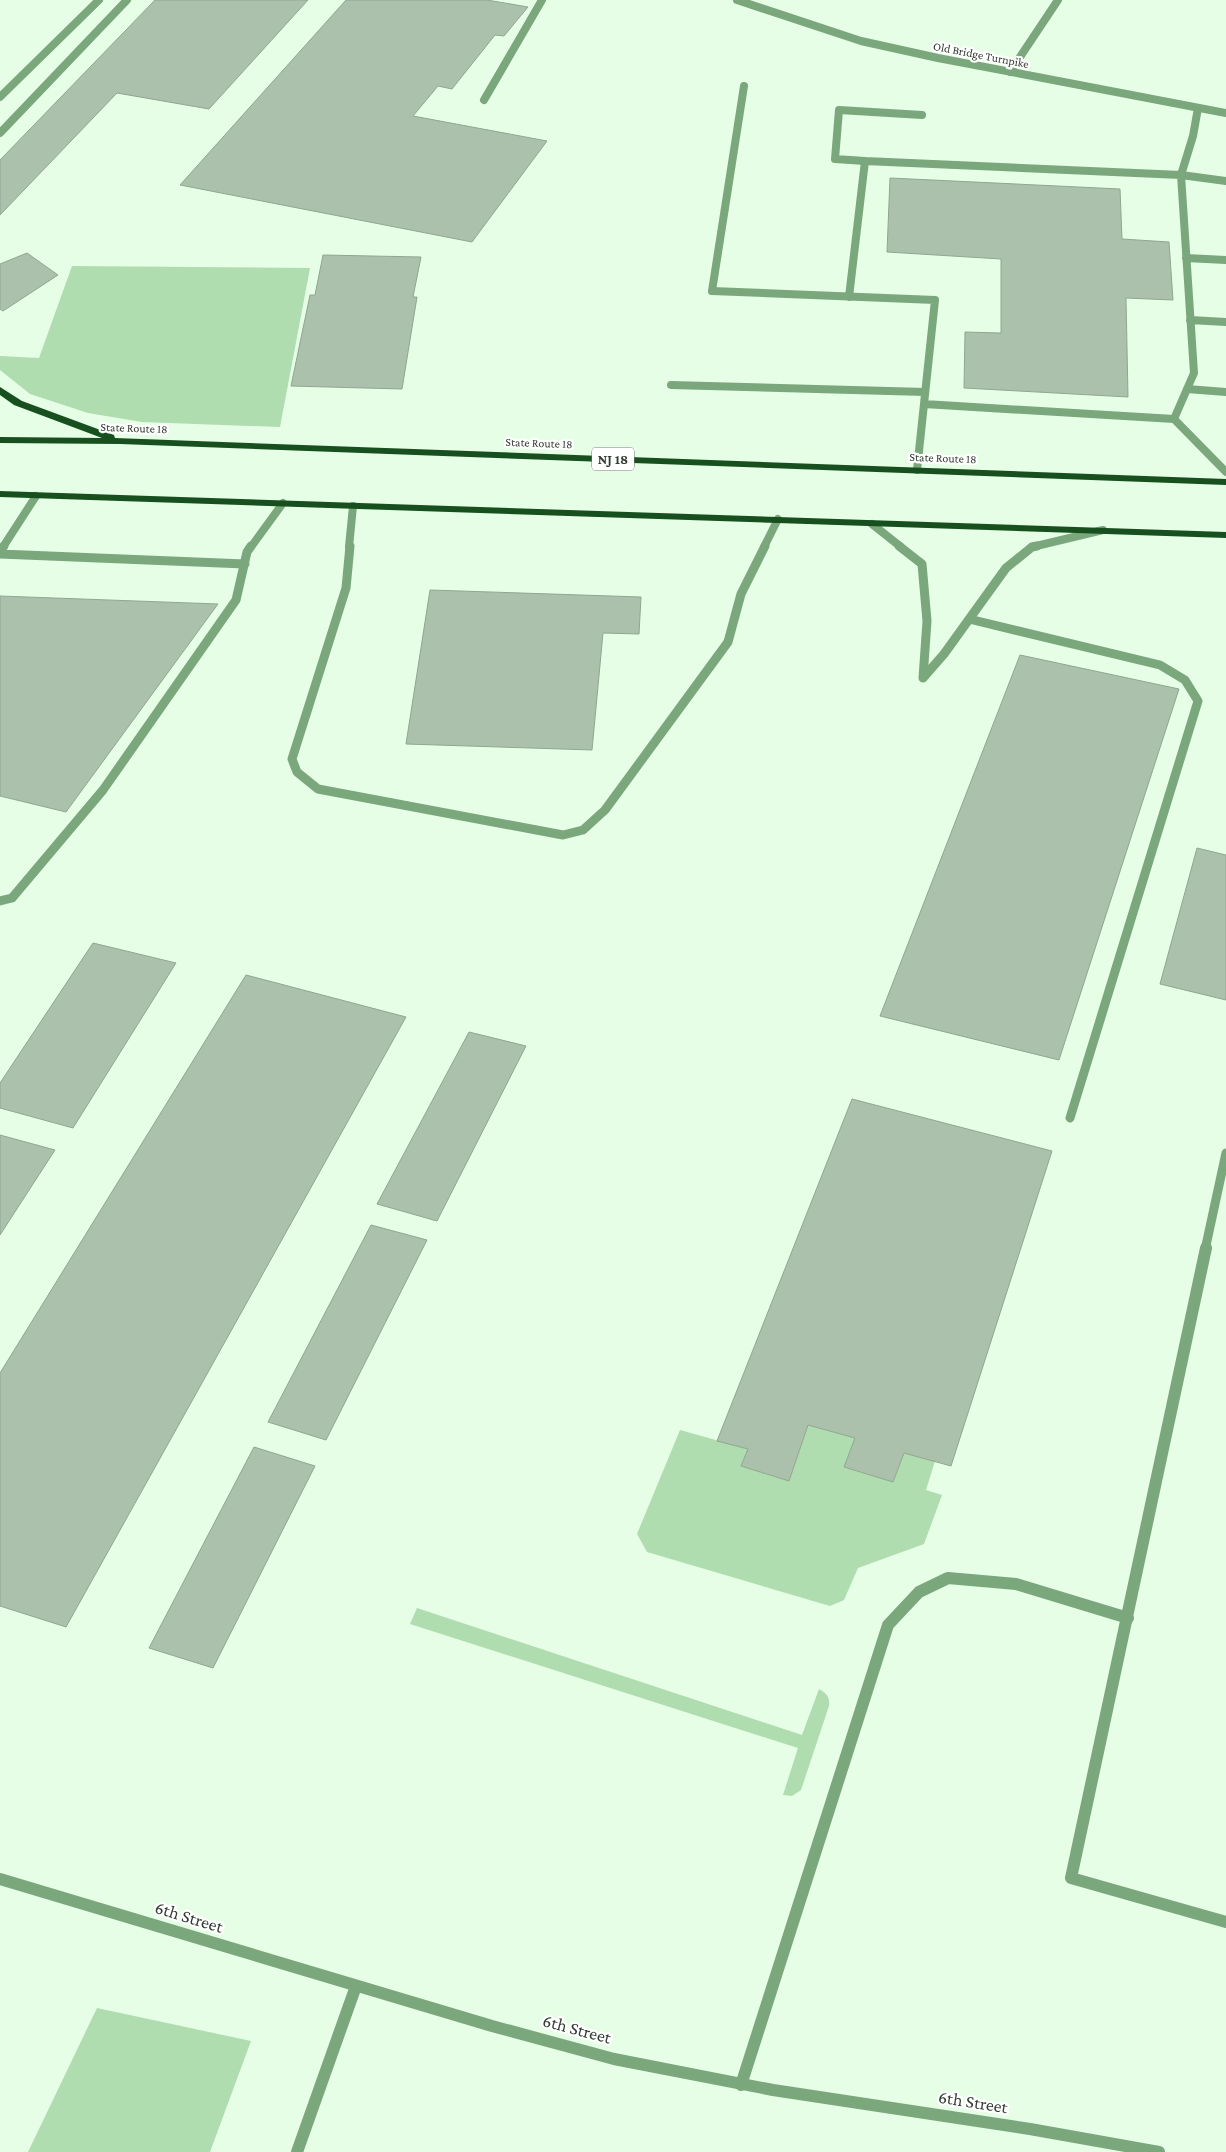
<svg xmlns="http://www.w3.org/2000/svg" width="1226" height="2152" font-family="'Crimson Pro',serif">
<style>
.green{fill:#afddb0}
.building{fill:#abc1ac;stroke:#91a691}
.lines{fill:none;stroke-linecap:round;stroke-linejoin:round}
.service-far2{stroke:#7aa77b;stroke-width:8}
.service-far1{stroke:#7aa77b;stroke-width:9}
.service{stroke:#7aa77b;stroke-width:12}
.minor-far1{stroke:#7aa77b;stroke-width:8}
.minor{stroke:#7aa77b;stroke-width:12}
.tertiary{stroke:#7aa77b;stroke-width:8}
.trunk{fill:#17501e;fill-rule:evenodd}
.labels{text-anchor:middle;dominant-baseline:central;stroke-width:4.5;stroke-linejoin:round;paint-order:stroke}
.far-street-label{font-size:12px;fill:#343d34;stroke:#fff}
.shield{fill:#fff;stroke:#717771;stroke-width:1}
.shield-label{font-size:14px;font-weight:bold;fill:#343d34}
.near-street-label{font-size:18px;fill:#343d34;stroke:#fff}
</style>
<rect width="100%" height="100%" fill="#e6fde6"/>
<path class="green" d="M72,266l238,2 -30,159 -138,-5 -54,-9 -58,-19 -30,-24v-14l39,2z
M808,1425l47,13 -11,29 49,15 11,-29 31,8 -9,29 16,5 -18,49 -66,24 -14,32 -14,6 -183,-54 -10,-18 43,-104 68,19 -7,17 48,15z
M417,1608l385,127 17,-46c8,5 11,8 10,17l-28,84 -9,6 -9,-1 15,-47 -388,-124z
M97,2008l154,33 -41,111h-182z"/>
<path class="building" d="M155,0h153l-99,109 -92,-16 -117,122v-55z
M346,0h141l41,7 -24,29 -9,-1 -43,54 -14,-3 -25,30 134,25 -75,101 -292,-57z
M890,178l230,11 2,50 47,3 4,58 -47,-2 2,99 -164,-9 1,-56 36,1v-74l-114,-7z
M27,253l31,22 -55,36 -3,-2v-45z
M323,255l98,2 -8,40h4l-15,92 -111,-3 19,-91h5z
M430,590l211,7 -2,37 -36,-1 -11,117 -186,-6z
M0,596l218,8 -152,208 -66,-16z
M1020,655l159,34 -120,371 -179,-44z
M1197,848l29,7v145l-66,-16z
M93,943l83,20 -103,165 -73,-20v-25z
M246,975l160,42 -340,610 -66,-21v-233z
M469,1032l57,14 -89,175 -60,-17z
M852,1099l200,52 -101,315 -47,-13 -11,29 -49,-15 11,-29 -47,-13 -19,56 -48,-15 7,-17 -31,-8z
M0,1135l55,15 -55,85z
M371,1225l56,15 -101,200 -58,-18z
M254,1447l61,19 -102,202 -64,-20z"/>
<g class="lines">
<path class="service-far2" d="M744,86l-32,205 223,9 -18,170
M484,100l58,-100
M0,133l127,-133
M865,161l-30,-2 4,-49 83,5
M1186,258l40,2
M849,297l16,-136 316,14 45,6
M1190,320l36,2
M671,385l254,7
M1187,389l39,3
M924,404l250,15 52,53
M1174,419l20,-46 -13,-198 12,-39 5,-28
M872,524l29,23
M3,547l33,-51
M251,547l32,-44
M349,547l4,-41
M764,547l14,-28
M1032,547l71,-17"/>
<path class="service-far1" d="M350,546l-4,42 -54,171 5,13 21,17 245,46 20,-5 22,-20 123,-168 13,-48 24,-48
M899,546l23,18 5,57 -4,57
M0,550l4,-4
M0,554l245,10
M969,619l191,46 25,15 13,21 -128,417
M923,678l21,-24 62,-86 26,-21 5,-1
M0,901l12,-3 91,-108 133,-190 11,-48 4,-6
M1205,1250l21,-97"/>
<path class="service" d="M1206,1248l-135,630 155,44
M741,2085l147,-460 31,-33 29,-14 68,6 112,34
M297,2152l59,-166"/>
<path class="minor-far1" d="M1010,72l48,-72
M0,97l99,-97"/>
<path class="minor" d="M0,1879l492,147 122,33 159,31 257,39 129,23"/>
<path class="tertiary" d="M737,0l124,41 77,17 288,55"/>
<path class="trunk" d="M0,387l22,14 92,34 1,3 1111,41v6l-1106,-41 -120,-1v-6l102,1 -88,-33 -14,-10z
M0,491l1226,41v6l-1226,-41z"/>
</g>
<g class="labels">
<g class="far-street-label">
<text transform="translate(981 55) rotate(11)">Old Bridge Turnpike</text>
<text transform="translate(134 428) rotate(2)">State Route 18</text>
<text transform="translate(539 443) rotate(2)">State Route 18</text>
<text transform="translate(943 458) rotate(2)">State Route 18</text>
</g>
<rect class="shield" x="592" y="447.5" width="42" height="23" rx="4"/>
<g class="shield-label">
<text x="613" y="459">NJ 18</text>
</g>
<g class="near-street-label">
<text transform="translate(189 1917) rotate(17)">6th Street</text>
<text transform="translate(577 2029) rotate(15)">6th Street</text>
<text transform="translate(973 2102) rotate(9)">6th Street</text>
</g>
</g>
</svg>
